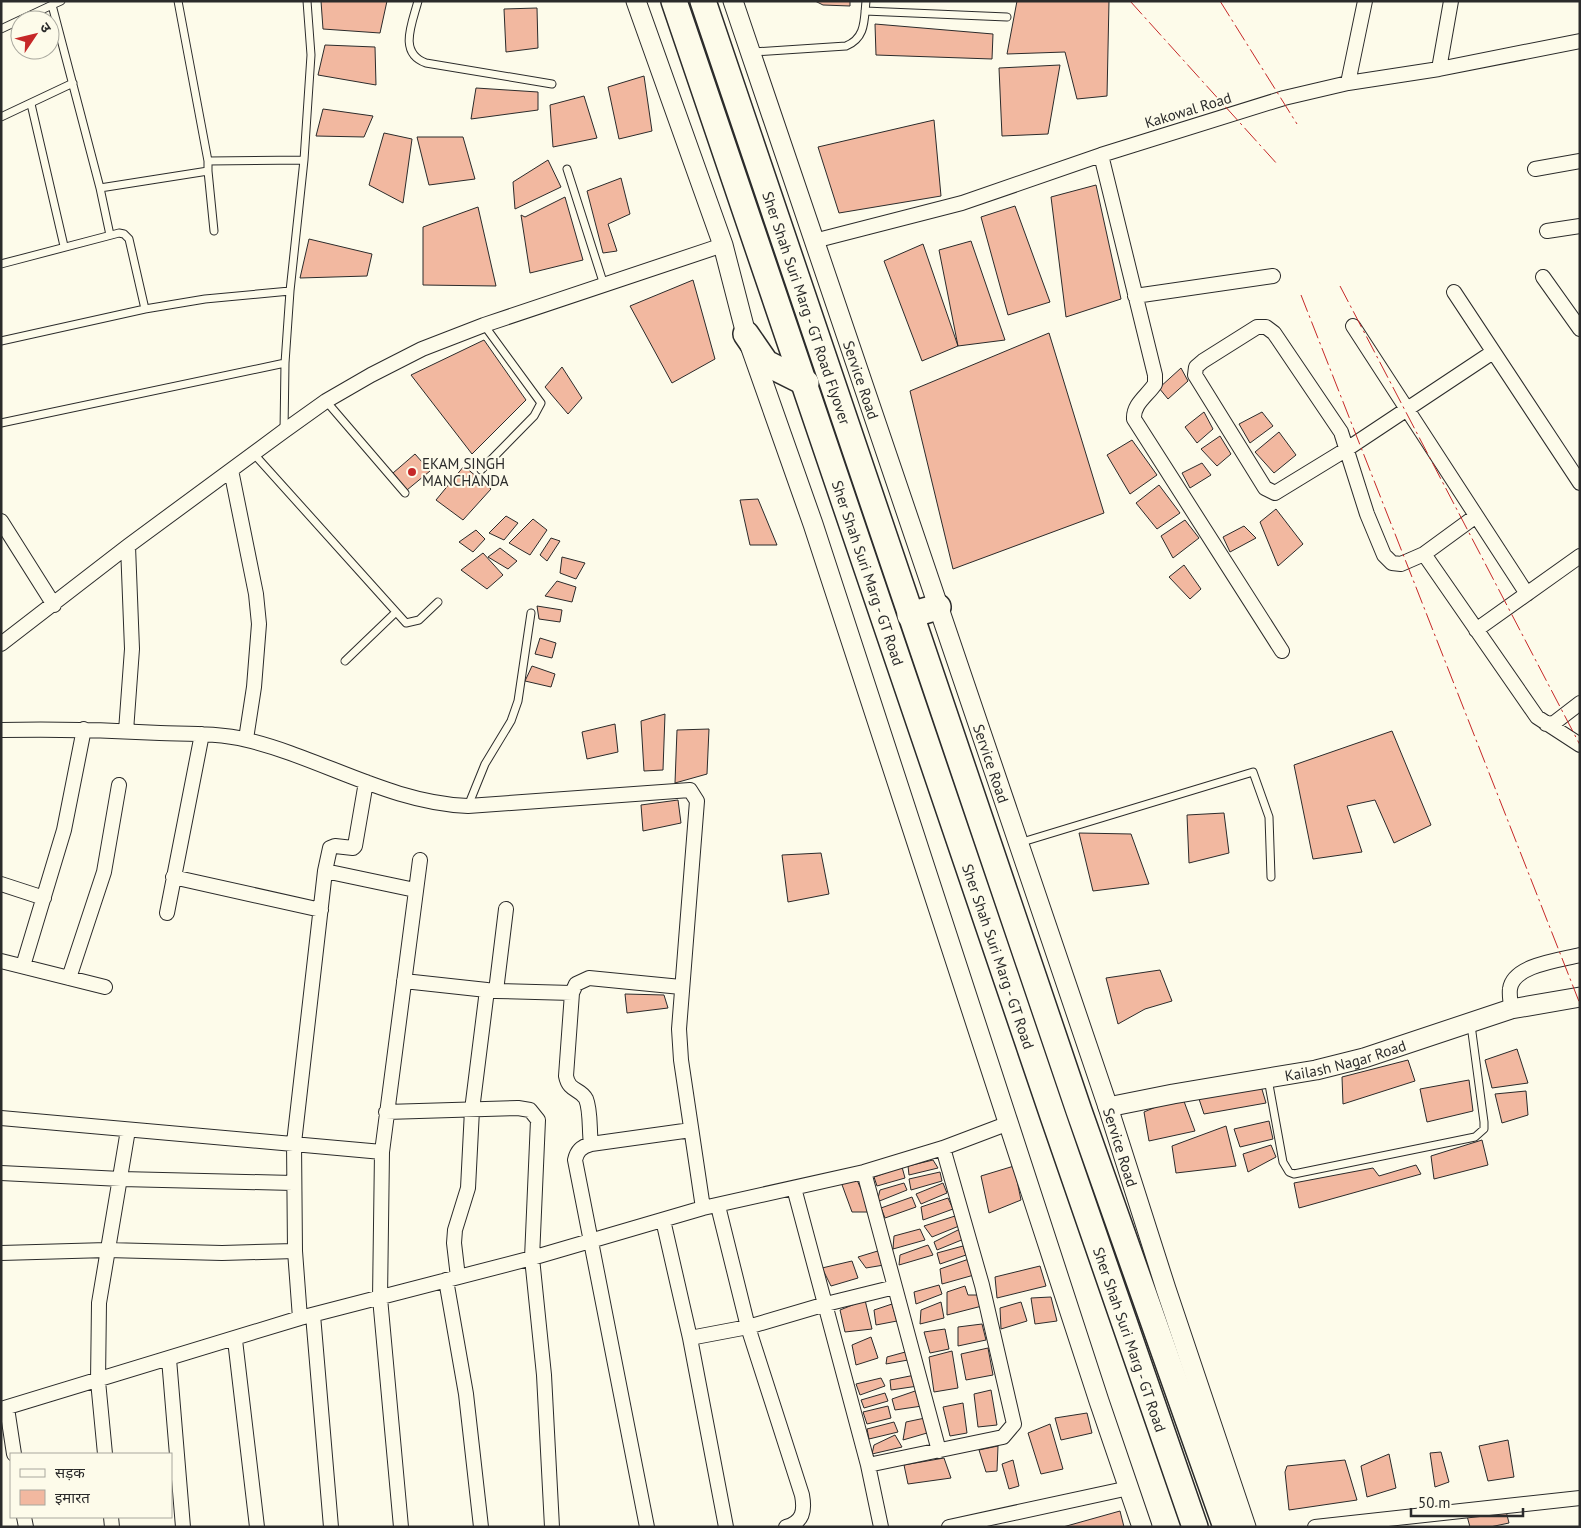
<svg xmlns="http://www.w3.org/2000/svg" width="1581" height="1528" font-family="'PT Sans','Noto Sans Devanagari',sans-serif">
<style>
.building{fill:#f2b8a0;stroke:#2b2b2b}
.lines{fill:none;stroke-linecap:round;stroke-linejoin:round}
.lane-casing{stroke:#2b2b2b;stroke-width:9}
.street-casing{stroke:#2b2b2b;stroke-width:16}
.secondary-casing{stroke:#2b2b2b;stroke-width:21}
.highway-casing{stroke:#2b2b2b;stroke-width:28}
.lane{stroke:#fdfbea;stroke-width:7}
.street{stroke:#fdfbea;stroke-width:14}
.secondary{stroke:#fdfbea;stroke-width:19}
.highway{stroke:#fdfbea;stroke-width:25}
.power{stroke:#c62828;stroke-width:1;stroke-dasharray:18 4 2.5 4;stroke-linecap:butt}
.poi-dot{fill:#c62828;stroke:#fdfbea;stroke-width:2}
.labels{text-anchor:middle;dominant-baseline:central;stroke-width:4;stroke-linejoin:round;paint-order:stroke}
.street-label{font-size:15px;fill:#2b2b2b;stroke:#fdfbea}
.poi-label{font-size:15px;fill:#2b2b2b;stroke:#fdfbea;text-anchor:start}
</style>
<rect width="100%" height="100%" fill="#fdfbea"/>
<path class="building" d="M321,1h66l-7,32 -57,-4z
M815,1h35v5l-27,-1z
M1017,1h92l-2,95 -30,3 -12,-47 -58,2z
M537,8l1,40 -32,4 -2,-43z
M875,24l118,10 -1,25 -116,-4z
M325,45l50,2 1,38 -58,-10z
M1060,65l-12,69 -46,2 -3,-68z
M644,76l8,55 -33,8 -11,-52z
M476,88l62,4v18l-67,9z
M584,96l13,42 -44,9 -3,-42z
M323,109l50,7 -9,21 -48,-1z
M934,120l7,76 -102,17 -21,-66z
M384,133l28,6 -9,64 -34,-18z
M417,137h46l12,42 -46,6z
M548,160l13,27 -46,22 -2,-27z
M621,178l9,36 -22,10 9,27 -14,2 -16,-62z
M1096,185l25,114 -55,18 -15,-120z
M565,197l18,63 -53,13 -9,-58 4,2z
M1015,206l35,96 -42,13 -27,-98z
M478,207l18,79 -73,-1v-58z
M309,239l63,15 -5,22 -67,2z
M971,241l34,99 -47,6 -19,-96z
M923,244l35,102 -36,15 -38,-100z
M693,280l22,79 -43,24 -42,-77z
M1049,333l55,180 -151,56 -43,-178z
M484,340l42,60 -54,54 -61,-79z
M562,367l20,31 -14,16 -23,-27z
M1181,368l7,13 -20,18 -9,-11z
M1204,412l9,17 -16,14 -12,-16z
M1262,412l11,14 -23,17 -11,-19z
M1279,432l17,23 -22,18 -19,-21z
M1220,436l11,18 -14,12 -16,-17z
M1132,440l25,35 -27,19 -23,-39z
M415,454l15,17 -23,19 -14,-17z
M1202,463l9,12 -21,13 -8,-15z
M464,466l27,23 -28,31 -27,-20z
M1159,485l21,28 -23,16 -21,-26z
M758,499l19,46h-27l-10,-45z
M1276,509l27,35 -25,22 -18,-44z
M506,516l12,7 -14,17 -15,-7z
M533,519l14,11 -17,25 -21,-12z
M1185,520l14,18 -26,20 -12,-22z
M1244,526l12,12 -26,14 -7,-15z
M476,530l9,9 -12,13 -14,-10z
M551,538l9,3 -13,20 -7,-6z
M500,548l17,13 -9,8 -20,-12z
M483,553l20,22 -16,14 -26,-19z
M562,557l23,6 -9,16 -16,-6z
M1184,565l17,24 -11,10 -21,-22z
M557,581l19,6 -4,15 -27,-6z
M537,606l25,4 -2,12 -21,-3z
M540,638l16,5 -4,15 -17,-4z
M532,666l23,8 -4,13 -26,-6z
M665,714l-2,56 -19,1 -3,-50z
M615,724l3,28 -31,7 -5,-27z
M709,729l-2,45 -32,9 2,-53z
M1392,731l39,94 -37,18 -19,-43 -28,6 15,46 -49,7 -19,-94z
M678,800l3,23 -38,8 -2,-26z
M1224,813l5,40 -40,10 -2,-48z
M1079,833l52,1 18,50 -56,7z
M821,853l8,41 -41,8 -6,-47z
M1160,970l12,31 -27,8 -27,15 -12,-46z
M625,994l39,1 4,13 -41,5z
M1517,1049l11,34 -36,5 -7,-28z
M1408,1060l7,21 -72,23 -1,-27z
M1469,1080l4,31 -46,11 -7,-33z
M1261,1086l5,17 -62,11 -6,-18z
M1526,1091l2,24 -26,8 -7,-29z
M1182,1096l13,35 -46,10 -5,-29z
M1269,1121l4,18 -33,8 -6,-18z
M1226,1126l10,40 -60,7 -4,-27z
M1482,1140l6,25 -54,14 -3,-23z
M1271,1145l5,12 -28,15 -5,-18z
M933,1160l5,8 -29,7 -1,-9z
M1416,1165l5,9 -122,34 -5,-25 79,-15 6,8z
M1014,1166l7,34 -32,13 -8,-37z
M902,1167l3,11 -28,8 -3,-9z
M940,1172l2,9 -31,9 -2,-11z
M857,1180l14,32h-19l-11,-30z
M904,1183l3,7 -30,12 3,-12z
M943,1183l4,10 -26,11 -5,-10z
M912,1197l4,10 -31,11 -4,-10z
M948,1198l5,11 -30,11 -2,-13z
M955,1216l4,10 -27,11 -8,-11z
M920,1229l5,11 -32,9 1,-13z
M960,1229l4,10 -27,11 -3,-8z
M928,1245l5,10 -34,10 1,-10z
M963,1246l3,9 -26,9 -3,-11z
M881,1250l3,15 -18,3 -8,-11z
M969,1259l5,16 -32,9 -2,-15z
M852,1261l6,17 -27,8 -9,-18z
M1040,1266l6,20 -49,12 -2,-21z
M939,1285l3,9 -26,10 -2,-12z
M965,1286l3,9h11l3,11 -35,9v-23z
M1051,1297l6,24 -22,3 -4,-26z
M865,1300l7,29 -27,3 -5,-22z
M941,1302l3,16 -24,6 1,-14z
M1021,1302l6,19 -26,8 -1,-21z
M892,1304l5,17 -21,4 -2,-15z
M982,1324l4,16 -28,6v-19z
M945,1329l4,20 -19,4 -6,-21z
M871,1337l7,21 -22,7 -4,-20z
M988,1348l5,27 -27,5 -5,-26z
M909,1351l-1,9 -22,4 1,-7z
M952,1351l6,37 -24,4 -5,-35z
M915,1375l3,11 -27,4 -1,-10z
M881,1378l4,8 -25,9 -4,-11z
M918,1390l4,16 -27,4 -3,-11z
M991,1390l6,35 -19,2 -4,-33z
M885,1393l3,8 -24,7 -3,-8z
M963,1403l4,30 -17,3 -7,-29z
M888,1406l3,12 -24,6 -4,-12z
M1087,1413l5,20 -31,7 -6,-22z
M925,1418l2,15 -24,7 3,-18z
M894,1422l4,10 -29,7 -2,-10z
M1050,1424l13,45 -22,5 -13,-41z
M895,1435l7,12 -30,7 2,-9z
M1508,1440l6,37 -26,4 -9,-35z
M998,1446l-1,25 -11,1 -7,-22z
M1441,1452l8,30 -14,5 -5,-34z
M1389,1454l7,34 -29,9 -6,-31z
M944,1458l7,20 -43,6 -4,-19z
M1013,1460l6,26 -10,3 -7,-25z
M1345,1460l12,40 -68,10 -4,-38 2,-6z
M1120,1511l4,16h-61z
M1506,1511l3,12 -19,4h-20l-3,-11z"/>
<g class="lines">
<g class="lane-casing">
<path id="lane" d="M61,1l-9,4 48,183
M178,1l30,160
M418,1c-6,23 -20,52 8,62l126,21
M865,11l142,6
M1,29l51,-24
M753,52l93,-6c20,-8 18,-26 20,-45
M31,104l33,142
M1,117l72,-34
M567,169l37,116
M208,171l6,60
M110,235l-10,-47 108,-17v-10l96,-1
M1,264l118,-31 5,1 5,5 16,70
M1,341l144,-32 60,-10 85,-8
M326,401l79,92
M1,423l284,-60
M284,431l1,-68 5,-72 14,-131 7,-105 -4,-54
M254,454l152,169 13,-3 19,-18
M481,470l53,-54 7,-13 -57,-78
M345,661l50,-48
M468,806l17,-42 26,-43 7,-20 13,-88
M1019,843l234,-71 16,45 2,60
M1268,1079l15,83 6,10 5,2 181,-37 9,-8v-7l-13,-97"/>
</g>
<g class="street-casing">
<path id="street" d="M1439,69l12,-68
M1348,83l17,-82
M1101,155l54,220v9c-8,12 -22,20 -21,35l148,232
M1535,169l45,-8
M1547,231l33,-5
M814,241l148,-38 139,-48 183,-57 64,-15 91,-14 141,-28
M1543,277l37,52
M1454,292l126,191
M1135,296l138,-20
M1353,326l174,268
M231,470l25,124 3,30 -5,63 -8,52
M1476,516l-52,38 -23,10 -9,-1 -8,-8 -17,-41 -26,-82 -67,-99 -8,-6h-9l-54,34 -7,6 -1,8 70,113 10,5 72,-44 146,-97
M1,521l53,84
M1424,554l113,163 43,28
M1476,630l104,-74
M1,644l127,-98 156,-115 42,-30 45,-26 51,-26 62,-24 239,-80
M1546,724l8,-1 26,-20
M1,730c53,-1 106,0 159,3 29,1 59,0 87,7 75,18 143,63 221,66l222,-16 7,11 -18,228 2,31 22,148
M126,731l6,-82 -4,-103
M325,871l90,19
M173,877l148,33
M1,884l43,14
M167,913l35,-179
M1,961l104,26
M23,966l41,-136 20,-101
M69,978l35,-106 15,-87
M404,981l92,10 76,2
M496,991l10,-82
M1511,1009c0,-7 -2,-14 -1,-20 3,-24 50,-29 70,-34
M386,1112l132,-4 12,2 8,10 -6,138 12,117 8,152
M1,1118l381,34
M591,1144c-2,-13 0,-33 -5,-45 -6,-11 -17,-7 -20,-23l6,-83 4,-9 13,-6 92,9
M1,1173l120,6 172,4
M794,1188l74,277 13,62
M718,1206l30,121 54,168c3,16 1,27 -16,32
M663,1220l27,118 36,189
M1,1253l106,-3 115,3 73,-2
M458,1277l-4,-34 1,-13 13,-42 4,-78 15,-120
M446,1280l20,114 15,133
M895,1287l44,164
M313,1315l18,212
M300,1318l-5,-67 -1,-108 31,-272 5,-23 5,-2 18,2 2,-2 11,-64
M690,1338l58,-11 78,-23 69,-17 -31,-115
M235,1340l22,187
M169,1359l14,168
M7,1408l7,46
M1,1409l299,-91 232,-60 171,-50 161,-36 79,-24 66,-25
M105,1454l-7,-73 1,-78 29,-173
M868,1465l135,-28 11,-13 -32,-139 -39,-137
M24,1517l2,10
M111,1517l1,10
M401,1527l-21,-229 2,-146 38,-292
M647,1527l-72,-367c2,-9 6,-13 16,-16l100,-14
M949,1527l180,-39
M1315,1527l265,-29"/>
</g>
<g class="secondary-casing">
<g id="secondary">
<path d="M636,1l87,244 23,89 67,190 286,877 43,126"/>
<path id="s1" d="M733,1l375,1106 58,182 80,238"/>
<path id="s2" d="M1108,1107l65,-13 143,-24 48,-12 147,-49 69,-12"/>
</g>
</g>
<g class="highway-casing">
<g id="highway">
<path id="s3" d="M674,1l379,1115 142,411"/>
<path id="s4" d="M703,1l376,1110 147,416"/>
<path d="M746,334l20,29 40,20"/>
<path d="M910,615l28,-8"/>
</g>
</g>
<use href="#lane" class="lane"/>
<use href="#street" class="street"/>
<use href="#secondary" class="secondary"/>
<use href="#highway" class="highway"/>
<path class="power" d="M1130,1l148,164
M1220,1l77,123
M1340,286l240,459
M1301,295l279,709"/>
</g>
<circle class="poi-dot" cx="412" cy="472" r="5"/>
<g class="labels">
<g class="street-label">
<text transform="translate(1188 110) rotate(-17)">Kakowal Road</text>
<text stroke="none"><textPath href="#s4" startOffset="324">Sher Shah Suri Marg - GT Road Flyover</textPath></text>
<text stroke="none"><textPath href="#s1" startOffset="400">Service Road</textPath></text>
<text stroke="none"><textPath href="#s3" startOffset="604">Sher Shah Suri Marg - GT Road</textPath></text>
<text stroke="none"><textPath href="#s1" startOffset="805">Service Road</textPath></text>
<text stroke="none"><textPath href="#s3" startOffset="1009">Sher Shah Suri Marg - GT Road</textPath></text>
<text stroke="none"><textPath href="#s2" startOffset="242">Kailash Nagar Road</textPath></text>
<text stroke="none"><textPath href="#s1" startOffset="1210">Service Road</textPath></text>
<text stroke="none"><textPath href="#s3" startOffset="1414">Sher Shah Suri Marg - GT Road</textPath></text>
</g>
<g class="poi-label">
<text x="422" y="463">EKAM SINGH<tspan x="422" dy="17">MANCHANDA</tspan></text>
</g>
</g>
<rect width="1581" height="1528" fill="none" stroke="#2b2b2b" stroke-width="5"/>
<rect x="10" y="1453" width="162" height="65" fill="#fdfbea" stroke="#a9a89e"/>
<rect x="20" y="1469" width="25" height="8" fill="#fdfbea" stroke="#a9a89e"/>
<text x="55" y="1478" font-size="15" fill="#2b2b2b">सड़क</text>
<rect x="20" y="1490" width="25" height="15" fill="#f2b8a0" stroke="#a9a89e"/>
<text x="55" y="1503" font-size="15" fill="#2b2b2b">इमारत</text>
<g transform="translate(35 35) rotate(55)"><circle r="24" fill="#fdfbea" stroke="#a9a89e"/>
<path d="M0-4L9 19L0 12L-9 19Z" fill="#c62828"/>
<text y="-8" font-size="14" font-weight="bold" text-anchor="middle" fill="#2b2b2b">उ</text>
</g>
<path d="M1411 1508v8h112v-8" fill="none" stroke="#2b2b2b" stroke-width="2.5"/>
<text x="1418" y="1508" font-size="15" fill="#2b2b2b" stroke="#fdfbea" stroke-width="4" paint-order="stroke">50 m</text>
</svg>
